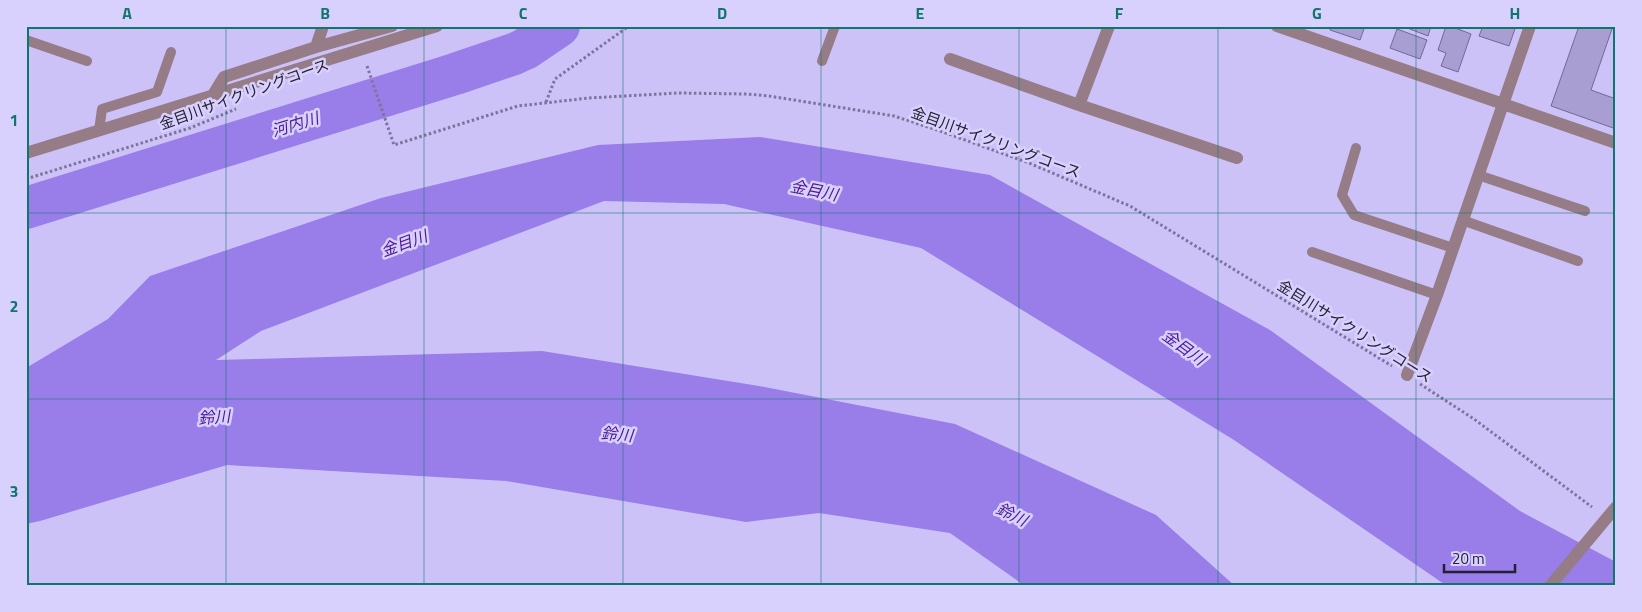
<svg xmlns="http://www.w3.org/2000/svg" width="1642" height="612" font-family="'Titillium Web','Noto Sans JP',sans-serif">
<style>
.water{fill:#997de9}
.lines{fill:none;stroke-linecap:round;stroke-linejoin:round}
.river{stroke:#997de9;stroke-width:42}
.building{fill:#a99ed2;stroke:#736899}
.path{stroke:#7c749a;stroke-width:3;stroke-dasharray:2.5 2.5;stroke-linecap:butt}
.service{stroke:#967c86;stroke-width:10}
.minor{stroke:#967c86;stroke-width:12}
.tertiary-bridge{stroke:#967c86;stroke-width:12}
.grid{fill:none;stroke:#0f766e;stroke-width:1;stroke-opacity:0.55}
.labels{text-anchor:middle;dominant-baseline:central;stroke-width:5;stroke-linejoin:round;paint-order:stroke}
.street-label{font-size:15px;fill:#252135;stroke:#d9d1fd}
.water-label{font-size:16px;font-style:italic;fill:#4c1798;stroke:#d9d1fd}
.neatline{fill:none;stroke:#0f766e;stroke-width:2}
.grid-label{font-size:16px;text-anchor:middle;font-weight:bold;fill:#0f766e}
</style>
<rect width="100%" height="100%" fill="#cdc2f8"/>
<path class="water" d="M760,137l230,38 280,155 250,181 96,51v24h-169l-213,-146 -313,-192 -197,-44 -120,-3 -343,130 -45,29 326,-9 217,35 196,38 201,91 79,71h-210l-75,-53 -131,-20 -73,9 -240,-41 -279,-16 -187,56 -14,3v-156l82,-49 42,-43 231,-78 217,-53z"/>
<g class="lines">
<path class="river" d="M26,208l429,-134 59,-20 11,-5 34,-23"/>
</g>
<path class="building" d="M1332,26h33l-5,14 -30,-10z
M1402,26h29l-3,10z
M1446,26h4l21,8 -13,38 -17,-6 5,-13 -8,-3z
M1483,26h33l-7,20 -30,-10z
M1579,26h34l-22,64 25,9v30l-65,-23z
M1397,29l30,11 -7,19 -30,-11z"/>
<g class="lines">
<path class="path" d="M367,66l27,79 124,-39 71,-8 89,-5 69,1 22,2 125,20 46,15 89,32 101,43 262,160
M546,102l9,-23 74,-53
M26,179l164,-51 46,-19
M1420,384l54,35 118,88"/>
<path class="service" d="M26,40l61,21
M822,61l13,-35
M99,131l3,-22 55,-17 14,-40
M1356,148l-14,47 12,20 99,33
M1478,175l107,36
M1462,220l116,41
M1312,252l125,43"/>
<path class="minor" d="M1277,26l339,117
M316,47l7,-21
M950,59l129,46 30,-79
M213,95l11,-18 92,-30 76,-21
M1079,105l158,53
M26,153l411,-127
M1407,375l30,-80 93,-269"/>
<path class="tertiary-bridge" d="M1550,586l66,-79"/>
</g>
<path class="grid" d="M226,26v560M424,26v560M623,26v560M821,26v560M1019,26v560M1218,26v560M1416,26v560M26,213h1590M26,399h1590"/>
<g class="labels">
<g class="street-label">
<text transform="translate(244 94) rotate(-20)">金目川サイクリングコース</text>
<text transform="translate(996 142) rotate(20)">金目川サイクリングコース</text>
<text transform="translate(1355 331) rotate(32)">金目川サイクリングコース</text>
</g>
<g class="water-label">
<text transform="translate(295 124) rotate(-17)">河内川</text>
<text transform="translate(814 190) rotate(11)">金目川</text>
<text transform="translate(404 243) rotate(-20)">金目川</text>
<text transform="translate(1184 347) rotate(36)">金目川</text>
<text transform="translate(214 417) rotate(-4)">鈴川</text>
<text transform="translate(617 434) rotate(5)">鈴川</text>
<text transform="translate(1012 514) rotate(26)">鈴川</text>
</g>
</g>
<rect width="1642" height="612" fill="none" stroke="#d9d1fd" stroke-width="55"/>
<path d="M1444 564v8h71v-8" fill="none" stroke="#252135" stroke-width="2.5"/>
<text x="1452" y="564" font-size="15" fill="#252135" stroke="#d9d1fd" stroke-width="4" paint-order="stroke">20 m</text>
<rect x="28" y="28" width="1586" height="556" class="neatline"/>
<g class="grid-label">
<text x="127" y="19">A</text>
<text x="325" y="19">B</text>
<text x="523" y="19">C</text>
<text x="722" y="19">D</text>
<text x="920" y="19">E</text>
<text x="1119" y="19">F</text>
<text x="1317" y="19">G</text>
<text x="1515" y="19">H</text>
<text x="14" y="126">1</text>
<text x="14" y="312">2</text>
<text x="14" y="497">3</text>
</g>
</svg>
